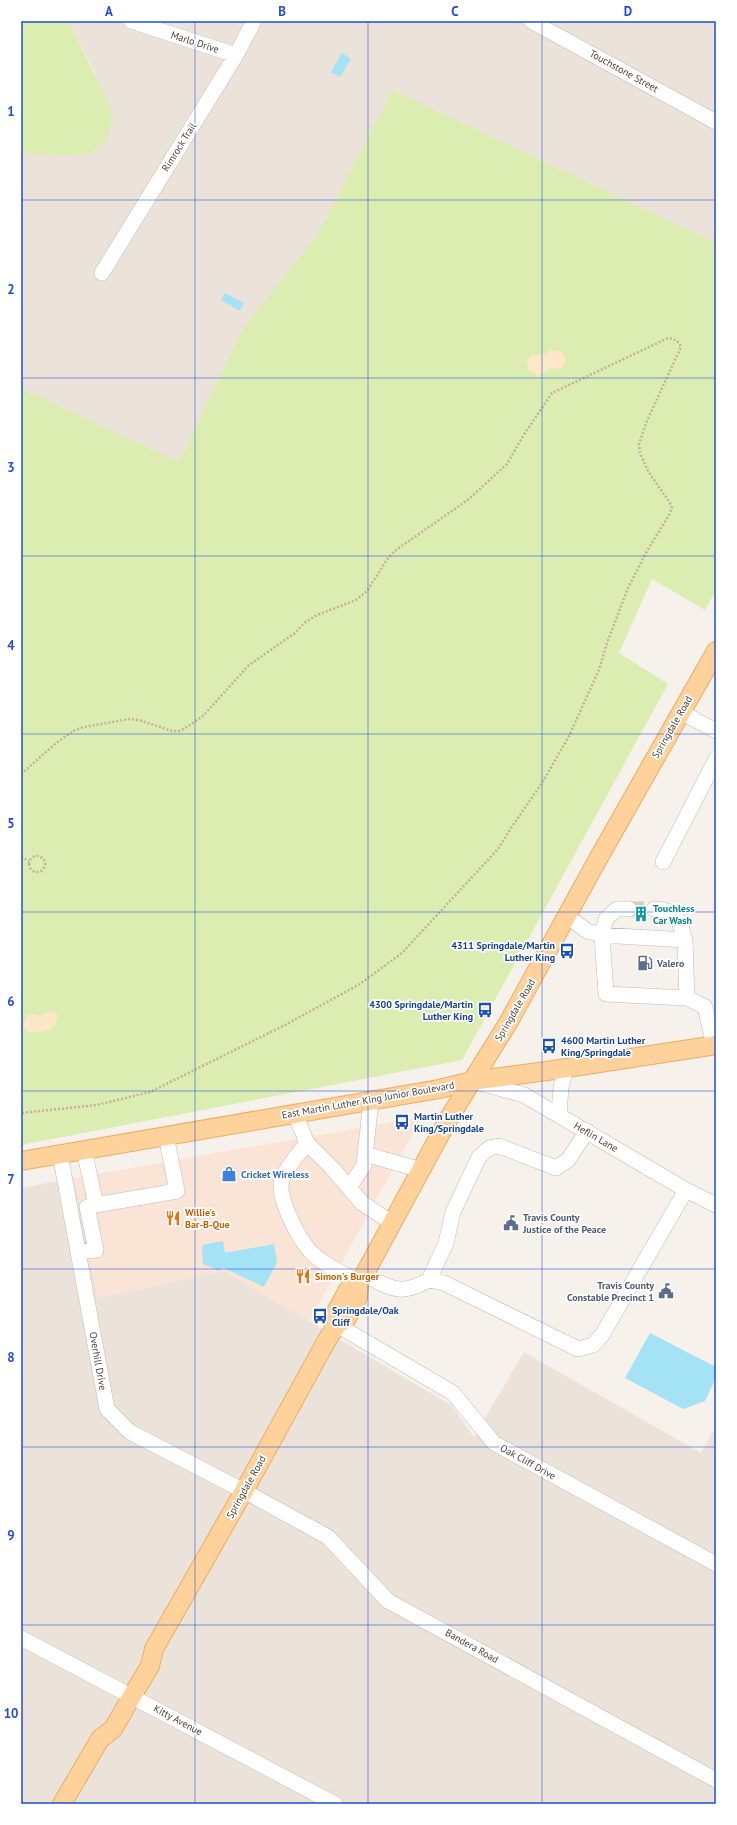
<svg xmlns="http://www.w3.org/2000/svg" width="737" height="1825" font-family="'PT Sans',sans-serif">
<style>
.residential{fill:#ebe2d9}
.commercial{fill:#f9e4d6}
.green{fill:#dcedb2}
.sand{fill:#fce7c6}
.water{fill:#a4e2f6}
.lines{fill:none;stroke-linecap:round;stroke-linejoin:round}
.minor-tunnel{stroke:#d4cec7;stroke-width:15;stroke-dasharray:15 8;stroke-linecap:butt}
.minor-casing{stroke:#c6baaf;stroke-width:16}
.major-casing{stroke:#edac63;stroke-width:20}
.path{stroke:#c6b09d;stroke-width:2.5;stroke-dasharray:2 2;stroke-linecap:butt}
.minor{stroke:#fff;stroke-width:15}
.major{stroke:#ffd29b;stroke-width:18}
.grid{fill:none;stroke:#1d4ed8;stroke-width:1;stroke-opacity:0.55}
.labels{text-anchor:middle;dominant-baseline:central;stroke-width:3.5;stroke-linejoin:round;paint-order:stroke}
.street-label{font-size:10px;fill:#4c4138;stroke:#fff}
.culture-label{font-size:10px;font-weight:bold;fill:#0d838f;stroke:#fff;text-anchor:start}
.transit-label{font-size:10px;font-weight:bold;fill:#164399;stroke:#fff;text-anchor:start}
.service-label{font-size:10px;font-weight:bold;fill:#4e5e75;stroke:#fff;text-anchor:start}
.shop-label{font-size:10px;font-weight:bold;fill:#366cbe;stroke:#fff;text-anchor:start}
.food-label{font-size:10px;font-weight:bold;fill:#c56008;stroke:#fff;text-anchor:start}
.neatline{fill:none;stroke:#1d4ed8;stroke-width:1.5}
.grid-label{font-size:13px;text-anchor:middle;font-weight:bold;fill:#1d4ed8}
</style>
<rect width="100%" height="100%" fill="#f6f1eb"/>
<path class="residential" d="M68,21h648v222l-323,-153 -78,148 -72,90 -64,134 -158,-74v-235l45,3 30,-81z
M74,1178l24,120 126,-27 227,134 23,32 50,-85 177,101 15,-27v378h-695v-616z"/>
<path class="commercial" d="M422,1117l-113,204 -85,-50 -126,27 -24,-120z"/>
<path class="green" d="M21,21h47l5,10 40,81 -6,27 -15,14 -26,3 -45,-3z
M393,90l323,153v348l-11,19 -53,-31 -33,74 49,31 -206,376 -441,85v-757l158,74 64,-134 72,-90z"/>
<path class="sand" d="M550,350l10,1 4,3 2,7 -3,6 -6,2 -6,-1 -10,7h-4l-9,-6 -2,-7c4,-9 11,-7 19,-8z
M51,1010l5,3 2,5c-3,14 -18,15 -30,14l-5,-5 4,-12 5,-1 9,2z"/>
<path class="water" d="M342,53l9,6 -11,18 -9,-5z
M225,293l19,10 -4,8 -19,-11z
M223,1241l2,12 49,-9 3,18 -13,25 -42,-20 -2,4 -17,-7 -1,-19z
M650,1333l66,34v11l-11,23 -22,8 -58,-31z"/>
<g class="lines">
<path class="minor-tunnel" d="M629,909h25"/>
<g class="minor-casing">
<path id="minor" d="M131,21l105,34
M531,21l185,101
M102,273l134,-218 18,-34
M681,712l35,19
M663,862l53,-103
M629,909h-12l-11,10 -4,16 4,59 81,4
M654,909c25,1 24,9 31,31
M567,916l20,15 15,4 83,5 2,58 18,9 9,38
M476,1082l48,13 162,95 30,15
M295,1114l12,29 25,25 30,35 30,20
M559,1115l2,-28 5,-19
M307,1143c-9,12 -23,26 -26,41 -2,17 18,55 29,67 10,12 36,24 50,32
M84,1150l12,55 81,-14 -11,-55
M60,1154l47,255 23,23 114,59 84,46 60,64 328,179
M365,1154l56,16
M349,1188l15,-23 7,-64
M78,1252l18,-2 -9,-43
M364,1275c29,14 36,21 65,5l17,-37 7,-31 26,-55 10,-9 10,-2 57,22 12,-8 19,-29
M429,1280l15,3 134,66 15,-4 9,-10 84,-145
M337,1325l116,68 41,50 222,121
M21,1638l314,166"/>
</g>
<g class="major-casing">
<path id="major" d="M21,1161l418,-72 33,-8 82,-11 162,-25
M337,1325l-1,-13 12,-22 11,-6 5,-9 85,-157 59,-95 90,-164 118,-208
M62,1804l38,-65 13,-10 19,-33 18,-30 4,-17 90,-158 83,-151 10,-15 10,-7 11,-21 1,-13"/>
</g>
<path class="path" d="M21,774l34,-30 18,-13 11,-4 45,-8 10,1 33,11h8l10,-6 13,-9 46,-51 46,-32 9,-10 13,-8 39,-15 11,-9 21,-33 8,-8 73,-51 38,-35 16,-28 29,-43 116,-55c6,1 10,2 13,9l-35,76 -7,21 1,9 8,18 22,32 2,5 -3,7 -22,36 -19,37 -21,55 -8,27 -30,66 -27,47 -31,45 -13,21 -96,104 -42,31 -75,41 -135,67 -53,13 -76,8
M29 864a8 8 0 1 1 16 0a8 8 0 1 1-16 0Z
M21,857l8,4"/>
<use href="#minor" class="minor"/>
<use href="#major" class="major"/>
</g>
<path class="grid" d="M195,21v1783M368,21v1783M542,21v1783M21,200h695M21,378h695M21,556h695M21,734h695M21,912h695M21,1091h695M21,1269h695M21,1447h695M21,1625h695"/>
<defs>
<g id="building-bare" transform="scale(1.2)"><path d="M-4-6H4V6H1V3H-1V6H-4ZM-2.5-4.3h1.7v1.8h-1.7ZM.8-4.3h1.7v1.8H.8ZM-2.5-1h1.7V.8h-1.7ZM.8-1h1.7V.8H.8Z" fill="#0f9aa8" stroke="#fff" stroke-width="2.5" paint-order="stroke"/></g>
<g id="bus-bare" transform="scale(1.2)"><path d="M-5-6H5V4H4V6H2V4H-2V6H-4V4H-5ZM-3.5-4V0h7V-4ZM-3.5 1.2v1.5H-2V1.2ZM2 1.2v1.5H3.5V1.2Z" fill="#1a4fb4" stroke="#fff" stroke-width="2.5" paint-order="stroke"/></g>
<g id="fuel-bare" transform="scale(1.2)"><path d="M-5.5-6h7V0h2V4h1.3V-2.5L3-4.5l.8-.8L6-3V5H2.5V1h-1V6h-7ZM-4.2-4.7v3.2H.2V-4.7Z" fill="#5c6f8a" stroke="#fff" stroke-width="2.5" paint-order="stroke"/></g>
<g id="shop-bare" transform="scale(1.2)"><path d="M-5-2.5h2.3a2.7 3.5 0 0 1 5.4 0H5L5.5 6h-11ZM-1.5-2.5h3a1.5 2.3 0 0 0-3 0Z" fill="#3f7fe0" stroke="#fff" stroke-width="2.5" paint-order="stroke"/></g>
<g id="restaurant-bare" transform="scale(1.2)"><path d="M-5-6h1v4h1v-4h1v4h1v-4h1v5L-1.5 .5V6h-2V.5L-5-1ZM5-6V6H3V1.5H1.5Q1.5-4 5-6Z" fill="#e8710a" stroke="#fff" stroke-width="2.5" paint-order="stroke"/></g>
<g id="civic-bare" transform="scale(1.2)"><path d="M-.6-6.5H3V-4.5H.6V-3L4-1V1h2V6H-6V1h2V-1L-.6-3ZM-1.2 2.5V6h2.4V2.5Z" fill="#5c6f8a" stroke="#fff" stroke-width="2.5" paint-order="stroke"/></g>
</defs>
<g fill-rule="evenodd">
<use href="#building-bare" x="641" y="914"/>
<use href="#bus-bare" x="567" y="951"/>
<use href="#fuel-bare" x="645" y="963"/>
<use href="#bus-bare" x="485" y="1010"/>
<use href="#bus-bare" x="549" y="1046"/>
<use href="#bus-bare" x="402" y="1122"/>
<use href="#shop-bare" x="229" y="1174"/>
<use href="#restaurant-bare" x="173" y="1218"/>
<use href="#civic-bare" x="511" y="1223"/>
<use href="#restaurant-bare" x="303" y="1276"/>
<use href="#civic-bare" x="666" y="1291"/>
<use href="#bus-bare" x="320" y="1316"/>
</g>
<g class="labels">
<g class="street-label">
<text transform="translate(195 42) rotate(18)">Marlo Drive</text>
<text transform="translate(624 71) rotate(29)">Touchstone Street</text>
<text transform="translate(179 147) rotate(-58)">Rimrock Trail</text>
<text transform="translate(672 727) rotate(-60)">Springdale Road</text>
<text transform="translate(515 1010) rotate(-60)">Springdale Road</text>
<text transform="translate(368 1100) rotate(-10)">East Martin Luther King Junior Boulevard</text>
<text transform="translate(596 1137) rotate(30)">Heflin Lane</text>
<text transform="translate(98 1361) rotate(80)">Overhill Drive</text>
<text transform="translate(528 1462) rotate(29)">Oak Cliff Drive</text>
<text transform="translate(246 1487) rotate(-61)">Springdale Road</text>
<text transform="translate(472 1646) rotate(29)">Bandera Road</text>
<text transform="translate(178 1720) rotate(28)">Kitty Avenue</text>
</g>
<g class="culture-label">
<text x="653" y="908">Touchless<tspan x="653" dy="12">Car Wash</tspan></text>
</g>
<g class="transit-label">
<text x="555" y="945" text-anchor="end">4311 Springdale/Martin<tspan x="555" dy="12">Luther King</tspan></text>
<text x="473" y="1004" text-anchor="end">4300 Springdale/Martin<tspan x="473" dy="12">Luther King</tspan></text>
<text x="561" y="1040">4600 Martin Luther<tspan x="561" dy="12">King/Springdale</tspan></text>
<text x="414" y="1116">Martin Luther<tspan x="414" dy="12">King/Springdale</tspan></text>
<text x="332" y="1310">Springdale/Oak<tspan x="332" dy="12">Cliff</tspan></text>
</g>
<g class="service-label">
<text x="657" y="963">Valero</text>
<text x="523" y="1217">Travis County<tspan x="523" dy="12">Justice of the Peace</tspan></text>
<text x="654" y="1285" text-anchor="end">Travis County<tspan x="654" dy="12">Constable Precinct 1</tspan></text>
</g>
<g class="shop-label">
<text x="241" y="1174">Cricket Wireless</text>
</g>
<g class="food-label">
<text x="185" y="1212">Willie's<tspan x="185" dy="12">Bar-B-Que</tspan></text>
<text x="315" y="1276">Simon's Burger</text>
</g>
</g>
<rect width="737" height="1825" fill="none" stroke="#ffffff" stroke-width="44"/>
<rect x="22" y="22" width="693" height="1781" class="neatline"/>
<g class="grid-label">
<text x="109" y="16">A</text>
<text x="282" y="16">B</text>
<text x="455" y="16">C</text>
<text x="628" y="16">D</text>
<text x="11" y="116">1</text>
<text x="11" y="294">2</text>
<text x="11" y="472">3</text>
<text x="11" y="650">4</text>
<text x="11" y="828">5</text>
<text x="11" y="1006">6</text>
<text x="11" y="1184">7</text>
<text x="11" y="1362">8</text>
<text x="11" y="1540">9</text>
<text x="11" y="1718">10</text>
</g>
</svg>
